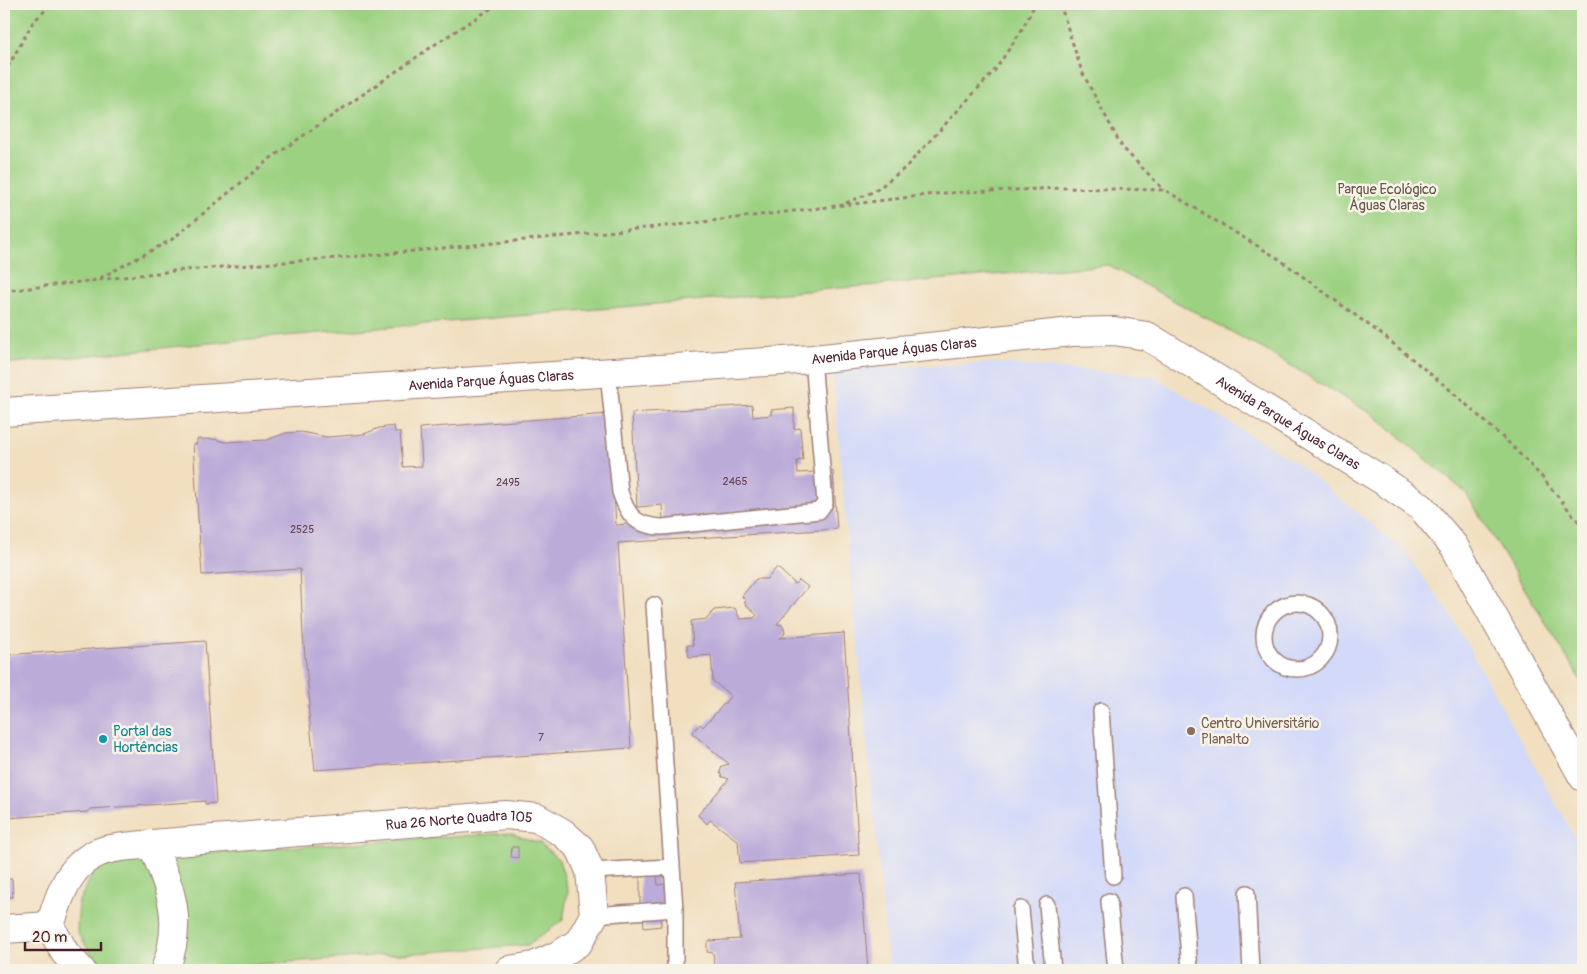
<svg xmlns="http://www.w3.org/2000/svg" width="1587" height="974" font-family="Pangolin,sans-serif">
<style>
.built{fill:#d3d9f9}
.green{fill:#9cd181;stroke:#737856}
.building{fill:#bbabd9}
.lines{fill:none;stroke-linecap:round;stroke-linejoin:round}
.service-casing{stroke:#9e7f76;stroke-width:18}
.minor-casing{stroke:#9e7f76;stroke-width:30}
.tertiary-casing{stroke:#9e7f76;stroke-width:30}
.path{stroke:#9e7f76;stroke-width:3;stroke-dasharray:4 4;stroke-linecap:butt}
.service{stroke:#fff;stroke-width:15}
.minor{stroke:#fff;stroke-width:28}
.tertiary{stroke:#fff;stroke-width:28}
.education-dot{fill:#8d6e63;stroke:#f7f3e8;stroke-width:2}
.culture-dot{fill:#0f9aa8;stroke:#f7f3e8;stroke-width:2}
.labels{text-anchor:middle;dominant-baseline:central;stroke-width:5;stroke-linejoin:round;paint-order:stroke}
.number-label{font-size:11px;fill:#664256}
.park-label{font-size:14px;fill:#635445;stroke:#f7f3e8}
.street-label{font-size:14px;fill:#4a1f2b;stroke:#f7f3e8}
.education-label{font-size:14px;fill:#785e54;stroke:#f7f3e8;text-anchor:start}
.culture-label{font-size:14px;fill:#0d838f;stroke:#f7f3e8;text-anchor:start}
</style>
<rect width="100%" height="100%" fill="#f7f3e8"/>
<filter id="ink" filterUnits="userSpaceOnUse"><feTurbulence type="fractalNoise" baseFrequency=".02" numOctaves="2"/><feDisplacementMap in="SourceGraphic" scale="10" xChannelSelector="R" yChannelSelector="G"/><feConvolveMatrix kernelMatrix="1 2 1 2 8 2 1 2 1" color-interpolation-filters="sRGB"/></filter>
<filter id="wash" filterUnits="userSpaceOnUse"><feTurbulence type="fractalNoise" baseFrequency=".0096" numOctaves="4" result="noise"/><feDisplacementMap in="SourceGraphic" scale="20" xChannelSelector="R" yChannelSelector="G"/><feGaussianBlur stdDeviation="1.12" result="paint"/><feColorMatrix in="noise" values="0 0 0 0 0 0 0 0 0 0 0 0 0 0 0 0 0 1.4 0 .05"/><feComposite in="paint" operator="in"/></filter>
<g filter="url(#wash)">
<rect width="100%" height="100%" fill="#f1dfc0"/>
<path class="built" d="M993,363l160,13 145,88 105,86 44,59 136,243v118h-694l-43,-445 -13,-155z"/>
<path class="green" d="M4,4h1579v680l-117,-191 -91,-77 -112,-67 -155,-84 -869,75 -235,24z
M509,833l31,10 19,17 9,30 -5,30 -35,25 -352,25h-58l-24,-12 -17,-26 2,-31 16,-31 31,-12z"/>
<g id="blocks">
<path class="building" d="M752,405l1,12 18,-2v-5l23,-2v21l6,-1 3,32 -6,1 1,12 35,-2 4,58 -219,14 13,205 -316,22 -7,-65h2l-7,-69 -3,-67 -98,6 -9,-131h4v-5h16l13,3 41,-2 19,-7 15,-1 26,5 14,-1 23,-2 15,-6 15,-2 1,6h5l3,35 19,-1 -2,-38 189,-14 7,111 47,-4 -1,-16 -25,2 -5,-94z
M777,567l18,17 4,-4 9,7 -31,37 5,1 3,6 -1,4 -4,3 64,-5 15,222 -119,8 -2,-22 -28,-21 -3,4 -9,-9 31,-36 -7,-2 -2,-5 2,-6 7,-2 -37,-31 8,-9 3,3 28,-31 -18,-15 -2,-26 -22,2 -2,-12h6l-2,-24 16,-2 7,-9 21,-2 5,11 14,-1 3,-3 -13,-12 2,-1 -4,-6 14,-17h11z
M205,641l11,162 -11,1v-3l-115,8 -3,3 -79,6 -4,-62v-101z
M512,847h6v11l-7,-1z
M656,866l2,19 7,-1 2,23 -7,1 1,18 -17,2 -2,-23 -2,1v-38z
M861,874l7,96h-154l-1,-17 -6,-1v-9l2,-2 31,-2 -5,-57z
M4,879h8l1,18h-9z"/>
</g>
</g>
<g filter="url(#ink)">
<use href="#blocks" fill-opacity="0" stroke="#9e7f76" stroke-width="1"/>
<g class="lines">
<g class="service-casing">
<path id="service" d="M608,372l12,120c8,24 15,34 42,35l157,-16 6,-8 -12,-144
M1264 636a33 33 0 1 1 66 0a33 33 0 1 1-66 0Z
M654,605l21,304v61
M1101,711l12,165
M590,871l81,-4
M1247,893l4,77
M1184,896l6,74
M1109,901l7,69
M1047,905l6,65
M1021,909l6,61
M594,915l81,-6"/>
</g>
<g class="minor-casing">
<g id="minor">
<path d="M152,844c19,47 32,76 13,126"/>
<path d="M4,929l46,-3"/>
<path id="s1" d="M81,970l-16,-17 -15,-27c10,-33 20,-66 56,-76 15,-4 32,-4 46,-6l354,-29 31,3 26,15 17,15 10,23 4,44 -15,27 -18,12 -27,12 -25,4"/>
</g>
</g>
<g class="tertiary-casing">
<g id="tertiary">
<path id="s2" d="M4,412l809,-53 259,-27 42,-1 33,5 235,144 39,27 33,39 129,231"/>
</g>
</g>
<path class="path" d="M1060,4l22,68 40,75 42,43
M4,74l29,-52 19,-18
M846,203l29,-12 30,-23 90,-98 26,-39 14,-27
M100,278l71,-38 100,-82 169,-117 58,-37
M4,291l169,-20 201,-16 312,-31 258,-31 118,-5 103,2 114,69 106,78 64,52 61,55 31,32 42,51"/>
<use href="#service" class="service"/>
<use href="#minor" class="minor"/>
<use href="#tertiary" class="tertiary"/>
</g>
</g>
<circle class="education-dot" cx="1191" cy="731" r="5"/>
<circle class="culture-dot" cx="103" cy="739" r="5"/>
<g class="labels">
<g class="number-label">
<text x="735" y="481">2465</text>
<text x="508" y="482">2495</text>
<text x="302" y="529">2525</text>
<text x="541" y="737">7</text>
</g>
<g class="park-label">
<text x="1387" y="189">Parque Ecológico<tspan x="1387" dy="16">Águas Claras</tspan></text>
</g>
<g class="street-label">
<text stroke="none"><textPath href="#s2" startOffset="892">Avenida Parque Águas Claras</textPath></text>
<text stroke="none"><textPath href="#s2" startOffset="488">Avenida Parque Águas Claras</textPath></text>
<text stroke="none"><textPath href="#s2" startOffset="1312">Avenida Parque Águas Claras</textPath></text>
<text stroke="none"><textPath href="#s1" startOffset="508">Rua 26 Norte Quadra 105</textPath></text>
</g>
<g class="education-label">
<text x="1201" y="723">Centro Universitário<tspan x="1201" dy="16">Planalto</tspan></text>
</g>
<g class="culture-label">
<text x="113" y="731">Portal das<tspan x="113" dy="16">Hortências</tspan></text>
</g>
</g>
<rect width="1587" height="974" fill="none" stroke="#f7f3e8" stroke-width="20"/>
<path d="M25 942v8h76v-8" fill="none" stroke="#4a1f2b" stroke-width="2.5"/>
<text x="32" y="942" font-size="15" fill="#4a1f2b" stroke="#f7f3e8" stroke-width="4" paint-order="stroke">20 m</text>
</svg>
